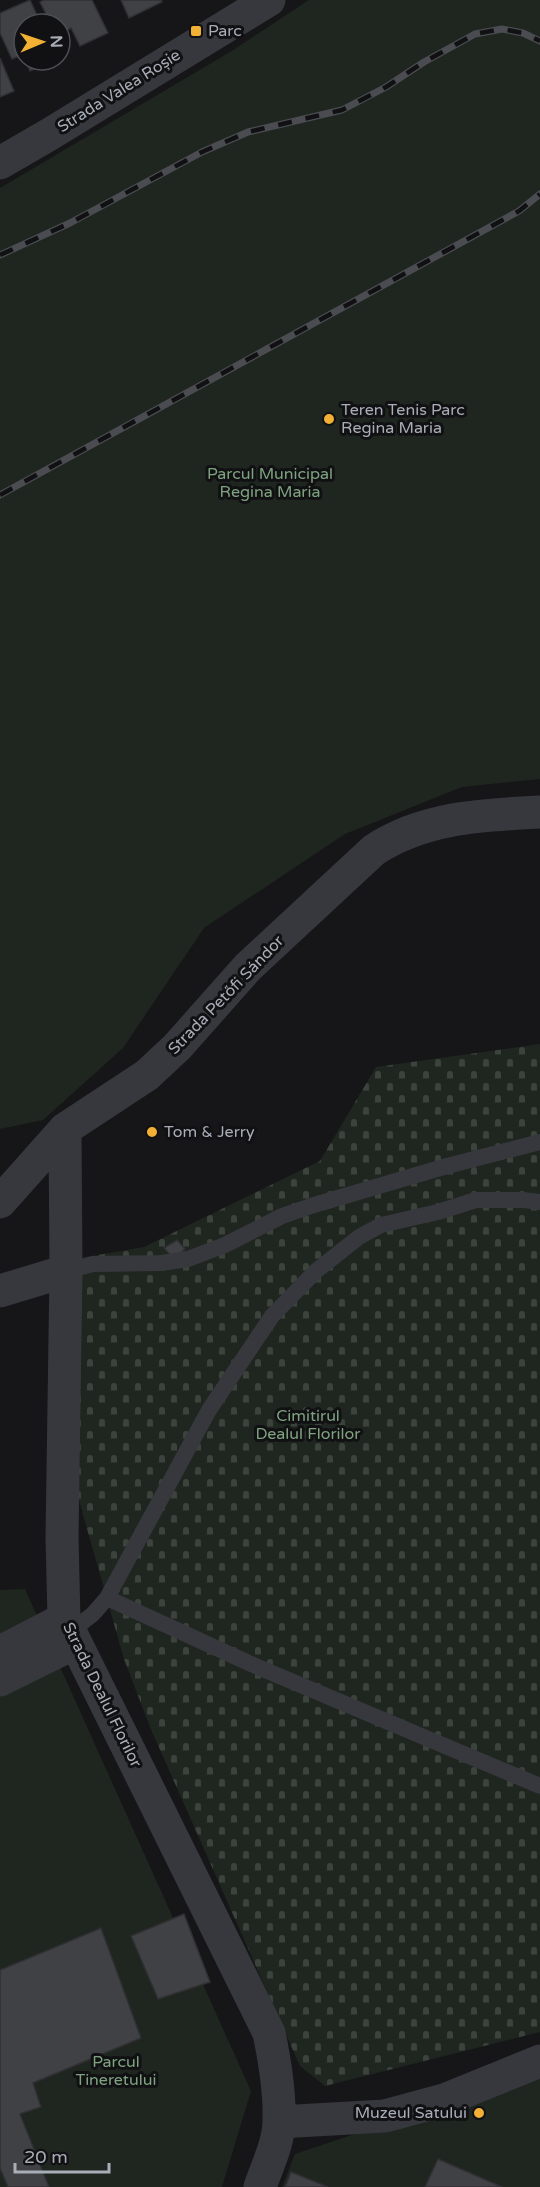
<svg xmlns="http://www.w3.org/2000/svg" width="540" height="2187" font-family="'Varela Round',sans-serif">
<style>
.cemetery{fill:url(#cemetery-stones)}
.green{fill:#1e261f}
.building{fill:#404145;stroke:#303034;stroke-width:1.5}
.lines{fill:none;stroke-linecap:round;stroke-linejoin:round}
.lane{stroke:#37383d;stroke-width:16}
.street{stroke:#37383d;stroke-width:33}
.rail-casing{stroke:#4a4c52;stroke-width:7}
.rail{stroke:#111113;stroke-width:4.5;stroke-dasharray:14;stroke-linecap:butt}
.poi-dot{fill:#f2b134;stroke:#111113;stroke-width:2}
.labels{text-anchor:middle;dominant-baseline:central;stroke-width:6;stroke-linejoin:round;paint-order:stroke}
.poi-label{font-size:16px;fill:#a8adb8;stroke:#111113;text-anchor:start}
.street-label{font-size:16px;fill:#a8adb8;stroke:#111113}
.park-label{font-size:16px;fill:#7fa381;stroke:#111113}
</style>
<defs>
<pattern id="cemetery-stones" width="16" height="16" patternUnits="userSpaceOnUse" patternTransform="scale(1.5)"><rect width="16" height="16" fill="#1e261f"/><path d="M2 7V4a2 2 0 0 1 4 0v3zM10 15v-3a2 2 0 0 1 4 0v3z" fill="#3c433d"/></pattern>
</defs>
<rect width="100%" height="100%" fill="#161618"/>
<path class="cemetery" d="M540,1044v988l-215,54 -25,-20 -150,-339 -26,-68 -46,-162 -3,-238 69,-12 176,-86 56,-94z"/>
<path class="green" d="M309,0h231v779l-78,8 -117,47 -141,94 -81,120 -80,72 -43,9v-941l230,-136z
M25,1589l226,502 -29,96h-222v-597z
M540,2072v115h-258l13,-33z"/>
<path class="building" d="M30,0l11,24h-17v34l-2,-3 -10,4 -12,-26v-20z
M44,0h48l16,33 -28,13 -9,-18 -11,6v-10h-9l-11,-22z
M121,0h40l1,2 -33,16z
M0,58l14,33 -14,6z
M25,60h29l-24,11z
M177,1240l8,9 -11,10 -10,-11z
M184,1914l26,68 -52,17 -27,-63z
M101,1928l40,110 -108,45 8,24 -21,7 29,73h-41l-8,-19v-198z
M438,2159l64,28h-77z
M291,2172l37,15h-43z"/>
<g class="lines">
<path class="lane" d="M66,1271l27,-7 68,-1 27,-4 37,-14 57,-29 32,-11 133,-39 93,-24
M107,1598l144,66 289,122
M70,1632l23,-18 14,-16 102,-188 63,-94 44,-45 43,-34 22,-12 57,-13 38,-12h47l17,2"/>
<path class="street" d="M0,163l50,-29 219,-134
M65,1129l1,142 -4,267 2,81 205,414c6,29 11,58 10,87 0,23 -12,46 -19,67
M0,1202l65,-73 82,-54 30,-28 71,-80 126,-117c50,-33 108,-35 166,-38
M0,1291l66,-20
M0,1652l64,-33
M0,1680l75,-37
M279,2122l106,-6 59,-16 96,-39"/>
<g class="rail-casing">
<path id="rail" d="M0,255l70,-32 132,-71 46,-20 94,-22 44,-23 38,-25 51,-28 27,-5 21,4 17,8
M0,495l519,-284 21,-17"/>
</g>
<use href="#rail" class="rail"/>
</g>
<g class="poi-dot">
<rect x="190" y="25" width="12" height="12" rx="3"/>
<circle cx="329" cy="419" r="6"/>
<circle cx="152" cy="1132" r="6"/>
<circle cx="479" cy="2113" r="6"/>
</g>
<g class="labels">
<g class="poi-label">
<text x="208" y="31">Parc</text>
<text x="341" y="410">Teren Tenis Parc<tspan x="341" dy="18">Regina Maria</tspan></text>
<text x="164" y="1132">Tom &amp; Jerry</text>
<text x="467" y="2113" text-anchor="end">Muzeul Satului</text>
</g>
<g class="street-label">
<text transform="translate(119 91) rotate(-32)">Strada Valea Roșie</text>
<text transform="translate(226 995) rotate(-46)">Strada Petőfi Sándor</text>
<text transform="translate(102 1695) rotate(64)">Strada Dealul Florilor</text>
</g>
<g class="park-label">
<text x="270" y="474">Parcul Municipal<tspan x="270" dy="18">Regina Maria</tspan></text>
<text x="308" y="1416">Cimitirul<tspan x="308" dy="18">Dealul Florilor</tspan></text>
<text x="116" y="2062">Parcul<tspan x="116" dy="18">Tineretului</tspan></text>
</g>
</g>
<g transform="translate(42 42) rotate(88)"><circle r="28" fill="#111113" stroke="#4d4f55" stroke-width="1.5"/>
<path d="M0-4.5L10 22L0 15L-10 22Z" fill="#f2b134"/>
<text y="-9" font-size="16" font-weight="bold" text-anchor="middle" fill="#a8adb8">N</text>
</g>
<path d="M15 2163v9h94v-9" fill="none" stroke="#a8adb8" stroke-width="3"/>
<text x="24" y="2163" font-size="18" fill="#a8adb8" stroke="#111113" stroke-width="4.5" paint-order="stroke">20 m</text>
</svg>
